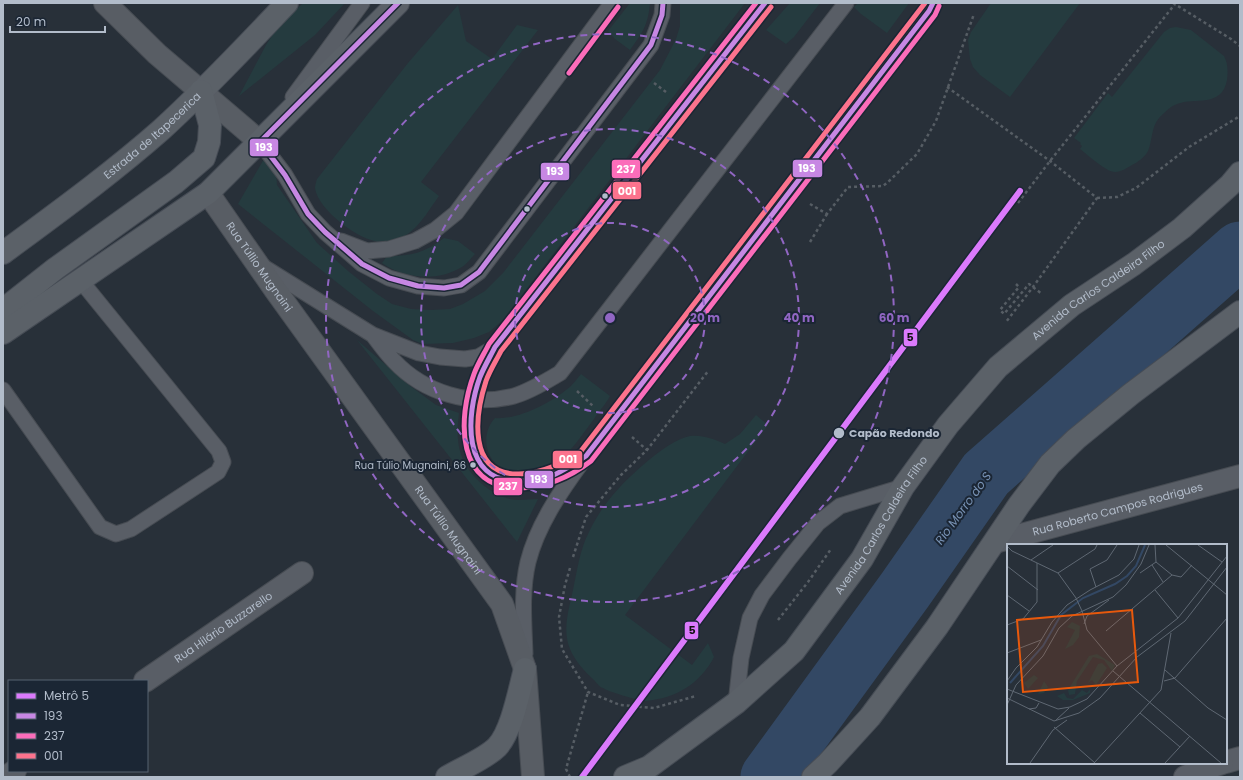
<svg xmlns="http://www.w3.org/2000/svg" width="1243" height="780" font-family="Poppins,sans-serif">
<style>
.green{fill:#253b3f}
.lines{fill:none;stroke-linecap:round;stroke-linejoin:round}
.river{stroke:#334864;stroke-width:57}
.lane-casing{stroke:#474c53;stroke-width:17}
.street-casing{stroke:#474c53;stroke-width:24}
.secondary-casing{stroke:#474c53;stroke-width:24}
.primary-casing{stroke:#464c55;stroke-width:24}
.path{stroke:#565d64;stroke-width:2.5;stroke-dasharray:3 3;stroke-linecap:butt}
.lane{stroke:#595e66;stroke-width:15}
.street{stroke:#595e66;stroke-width:22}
.secondary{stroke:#585d64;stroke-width:22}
.primary{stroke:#5b6168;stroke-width:22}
.bus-1-casing{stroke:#1b2634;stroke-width:8}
.bus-2-casing{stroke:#1b2634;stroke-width:8}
.bus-3-casing{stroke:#1b2634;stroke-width:8}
.bus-1{stroke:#c787e3;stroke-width:5}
.bus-2{stroke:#fb6dba;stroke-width:5}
.bus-3{stroke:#fc738d;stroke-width:5}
.metro-1-casing{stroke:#1b2634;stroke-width:9}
.metro-1{stroke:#db7afc;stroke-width:6}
.ring{fill:none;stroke:#9166c3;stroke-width:2;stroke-dasharray:7 5}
.bus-dot{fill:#b2bcca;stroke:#1b2634;stroke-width:1.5}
.labels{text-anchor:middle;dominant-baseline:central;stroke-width:4;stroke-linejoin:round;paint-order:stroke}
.bus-label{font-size:10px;fill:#b2bcca;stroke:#1b2634;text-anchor:end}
.street-label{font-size:11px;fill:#b2bcca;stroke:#1b2634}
.stop-label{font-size:11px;font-weight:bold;fill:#b2bcca;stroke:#1b2634;text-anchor:start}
.water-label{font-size:12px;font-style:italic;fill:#7892b4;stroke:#1b2634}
.inset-river{fill:none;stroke:#334864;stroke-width:2}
.inset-road{fill:none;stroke:#5f6873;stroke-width:1}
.view{fill:#e8590c;fill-opacity:0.15;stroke:#e8590c;stroke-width:2}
.inset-edge{fill:none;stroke:#b2bcca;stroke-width:2}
.centre{fill:#9166c3;stroke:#1b2634;stroke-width:2}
.ring-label{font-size:12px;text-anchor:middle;font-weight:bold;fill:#9166c3;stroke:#1b2634;stroke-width:4;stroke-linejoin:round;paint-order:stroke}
.line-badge{stroke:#1b2634;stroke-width:1.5}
.badge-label{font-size:11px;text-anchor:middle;font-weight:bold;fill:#fff}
.pale-badge-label{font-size:11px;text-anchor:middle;font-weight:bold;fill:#111}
</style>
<rect width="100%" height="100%" fill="#283039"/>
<path class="green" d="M303,3h42l-30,32 -76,61 27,-51 11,-17z
M630,3h20c-2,22 -7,29 -20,47l-15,-11 -7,-8z
M680,3h65l-243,318 -13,11 -15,6 -21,5 -30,1 -10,-4 -40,-29 -135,-107 34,-59 4,27 1,13 40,58 31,28 29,23 15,10 19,5 20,1 19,-1 13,-5 22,-13 18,-18 157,-203 16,-31 4,-13z
M790,3h30l-26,34 -8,7 -20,-14z
M858,3h51l-22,30 -26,-19 -7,-7z
M991,3h89l-70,94 -30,-22 -7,-8 -3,-8 -2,-19 3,-8z
M458,5l8,36 26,18 25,-34 21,5 -117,152 18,14c-11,15 -23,38 -42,43 -4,1 -11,3 -15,3 -22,0 -64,-32 -67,-54 0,-2 1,-6 2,-9l91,-116z
M1176,27l15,3 33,26c4,7 4,16 3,24 -5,28 -32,17 -50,24 -6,2 -11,7 -15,11 -11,9 -9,24 -14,36 -3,6 -10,11 -16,14 -5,3 -11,7 -17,7 -9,0 -27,-17 -35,-23l2,-3 -2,-2 1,-1 -7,-5 34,-45 4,4 52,-65 6,-4z
M444,238l14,3 17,13c-4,4 -8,10 -13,13 -25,15 -57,12 -80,-4l5,-7c25,0 37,-3 57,-18z
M357,340l52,45 27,20 23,8c-4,31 0,51 24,72 8,6 17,12 27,14 9,2 19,0 28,0l-21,43z
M581,374l29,22c-4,8 -11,15 -16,23 -16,21 -32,49 -61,53 -10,1 -22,1 -31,-4 -18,-10 -21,-35 -7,-50 22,2 54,-14 71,-28 6,-4 10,-10 15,-16z
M756,415l12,10 -143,190 67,50 16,-22 6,14c-14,27 -38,41 -68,44 -6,0 -37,-9 -43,-13 -4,-1 -6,-5 -9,-8 -9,-8 -19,-19 -24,-31 -8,-19 -1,-40 3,-59 4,-19 7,-41 16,-58 6,-13 14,-25 23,-36 15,-18 55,-56 78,-60 14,-1 23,3 35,8l15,-10z"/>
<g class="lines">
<path class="river" d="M769,777l136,-187 81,-116 254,-224"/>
<g class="lane-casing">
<path id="lane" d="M765,3l-270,344c-5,10 -11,20 -15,30 -9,25 -17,77 7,95 8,6 19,9 28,9 11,0 23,-1 33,-4 14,-5 26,-13 38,-21l343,-445 4,-8
M293,97l69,-94
M265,134l-5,8 25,33 23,39 17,18 37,32 27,14 29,8 26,2 17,-3 18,-13 172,-227 11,-30 1,-12
M341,241l26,10 22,-2 26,-8 20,-11 21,-17 156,-210
M262,266l111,69 46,18 21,4 25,2 13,-2 17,-10
M373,335c6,8 13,18 21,26 30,32 77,46 120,35 16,-5 31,-14 46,-23l286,-370
M3,390l97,137 16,7 15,-5 87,-57 5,-10 -4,-11 -138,-170
M525,654c-1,-30 -4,-63 3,-92 9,-36 32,-70 54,-100
M736,703l5,-45 9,-40 12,-23 27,-36 29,-36 22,-17 63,-19"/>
</g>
<g class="street-casing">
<g id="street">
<path id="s1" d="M995,542l245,-66"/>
<path id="s2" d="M145,681l157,-108"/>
<path d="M1226,762l14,-4"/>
<path d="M6,777l9,-6"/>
<path d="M1185,777l16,-7 21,-7"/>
</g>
</g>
<g class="secondary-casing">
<g id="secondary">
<path d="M105,3l52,51 103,88"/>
<path id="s3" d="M208,193l68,98 226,313 23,65 8,108"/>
</g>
</g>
<g class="primary-casing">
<g id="primary">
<path id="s4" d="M3,253c54,-40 108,-79 158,-123 44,-40 85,-84 126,-127"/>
<path d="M3,310l52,-41 121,-87 28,-24 5,-16 1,-17 -9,-34"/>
<path d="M3,333l205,-140 190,-190"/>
<path d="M447,777c15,-9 38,-18 50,-30 15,-16 22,-56 28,-78"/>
<path id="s5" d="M625,777l24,-10 87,-64 58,-52 68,-92 41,-72 45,-62 50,-58 74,-62 62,-41 48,-36 48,-43 10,-12"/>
<path d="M813,777l15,-14 42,-46 67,-90 82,-122 31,-41 26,-25 55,-45 109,-82"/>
</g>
</g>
<path class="path" d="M1173,3l58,36 9,7
M654,83l12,9
M947,87l103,74 47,37 -64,89 -27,35
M1097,198l20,-1 19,-9 53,-41 51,-31
M1018,203l32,-42 125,-157
M810,204l17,10 21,-27 35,-1 4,-3 30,-29 19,-33 38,-107
M810,242l17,-28
M1016,284l3,3 -19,23 4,4 25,-30 13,10
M577,391l16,15
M632,437l15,13
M573,557l13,-40 35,-42 26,-25 62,-80
M570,568l-5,17 -6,32 3,32 26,43 32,13 34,3 42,-12
M778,620l30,-38 23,-33
M570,777l-4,-8 22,-77"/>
<use href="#lane" class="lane"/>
<use href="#street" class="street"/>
<use href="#secondary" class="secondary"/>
<use href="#primary" class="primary"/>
<g class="bus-1-casing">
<path id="bus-1" d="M398,3l-138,139 25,33 23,39 17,18 37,32 27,14 29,8 26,2 17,-3 18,-13 172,-227 11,-30 1,-12
M765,3l-270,344c-5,10 -11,20 -15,30 -14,38 -19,105 39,104 10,0 20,-1 30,-4 13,-5 25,-13 37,-21l343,-445 4,-8"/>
</g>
<g class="bus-2-casing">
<path id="bus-2" d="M756,3l-267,341c-5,10 -11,19 -15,30 -17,45 -18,116 47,114 27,-1 49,-11 70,-27l344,-446 4,-9
M569,73l49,-66"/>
</g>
<g class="bus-3-casing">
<path id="bus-3" d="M771,7l-270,344c-5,10 -11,19 -15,30 -11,34 -19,94 33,93 24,-1 42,-10 62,-23l344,-448"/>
</g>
<use href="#bus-1" class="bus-1"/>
<use href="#bus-2" class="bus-2"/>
<use href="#bus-3" class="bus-3"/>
<g class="metro-1-casing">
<path id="metro-1" d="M582,777l438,-586"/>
</g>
<use href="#metro-1" class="metro-1"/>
</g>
<g class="ring">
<circle cx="610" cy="318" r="95"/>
<circle cx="610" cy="318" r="189"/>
<circle cx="610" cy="318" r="284"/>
</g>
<g class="bus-dot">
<circle cx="605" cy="196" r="3.5"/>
<circle cx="527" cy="209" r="3.5"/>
<circle cx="839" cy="433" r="6"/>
<circle cx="473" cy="465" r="3.5"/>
</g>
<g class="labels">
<g class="bus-label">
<text x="466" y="465">Rua Túlio Mugnaini, 66</text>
</g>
<g class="street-label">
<text stroke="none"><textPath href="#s4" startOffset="190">Estrada de Itapecerica</textPath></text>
<text stroke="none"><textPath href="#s3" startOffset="90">Rua Túllio Mugnaini</textPath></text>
<text stroke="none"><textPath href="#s5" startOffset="689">Avenida Carlos Caldeira Filho</textPath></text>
<text stroke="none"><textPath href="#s1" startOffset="127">Rua Roberto Campos Rodrigues</textPath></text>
<text stroke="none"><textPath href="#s5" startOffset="365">Avenida Carlos Caldeira Filho</textPath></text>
<text stroke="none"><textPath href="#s3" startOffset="414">Rua Túllio Mugnaini</textPath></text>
<text stroke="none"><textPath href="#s2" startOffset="95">Rua Hilário Buzzarello</textPath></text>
</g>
<g class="stop-label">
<text x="849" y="433">Capão Redondo</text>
</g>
<g class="water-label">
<text transform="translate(963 508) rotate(-54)">Rio Morro do S</text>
</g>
</g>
<g transform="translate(1007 544)">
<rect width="220" height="220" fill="#283039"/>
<path d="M65,78l8,4 -1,11 -6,8 -8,4 10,-19 -8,-3zM90,110l18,11 -3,6 -8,-11 -11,-3 -16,24 -2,13 -6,1 -1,-5 21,-34zM95,119l5,5 -7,11 -4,6 -4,-5 -4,3 10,-19zM27,131l4,3 -10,11 -4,-6zM37,137l4,6 -4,6 -6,1zM83,145v4l-17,7h-10l-6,-4 7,-3 3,5 6,1 9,-9 5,3z" fill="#253b3f"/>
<path class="inset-river" d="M3,139l33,-37 18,-31 22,-17 32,-14 12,-8 9,-10 9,-21"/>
<path class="inset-road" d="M159,1l61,50M191,1l24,17M0,2l5,5 46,22 18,25 6,13M24,16l22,-15M149,18l16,13 9,2 11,-12M145,21l11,17M0,22l31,24M51,29l37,-24 2,-4M133,29l16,-11 -1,-17M89,43l-6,-18 17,-9 10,-15M148,46l23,28M0,51l22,16M75,67l5,19 30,36M77,80l3,-8 22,-16M0,81l16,-6 14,-17v-39M99,87l66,-56M0,109l34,-13M158,126l43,38 19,12M106,127l108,92M0,137l9,-13 21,-21 15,-25 15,-17 23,-15 29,-15 15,-16 5,-14M157,137l11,-3 52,-60M0,145l51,20 12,-2 17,-8 30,-33 61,-48 49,-62M0,154l47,23 25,-8 21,-15 37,-41 48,-36 42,-54M0,161l9,-20 27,-29 16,-28 13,-12 41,-19 13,-12 15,-21 8,-19M22,165l7,-1 3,-5M133,169l40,34M48,177l14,-13M47,183l41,36M23,219l23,-33 14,-10M87,219l67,-73 10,-57M158,219l25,-27"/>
<path class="view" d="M125,66l6,72 -115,10 -6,-72z"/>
<rect width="220" height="220" class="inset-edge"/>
</g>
<circle cx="610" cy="318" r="6" class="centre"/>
<g class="ring-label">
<text x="705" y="322">20 m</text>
<text x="799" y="322">40 m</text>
<text x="894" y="322">60 m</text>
</g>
<g class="line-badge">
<rect x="249" y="138" width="30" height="19" rx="4" fill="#c787e3"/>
<rect x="792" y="159" width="31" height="19" rx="4" fill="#c787e3"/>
<rect x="611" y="159" width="30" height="20" rx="4" fill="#fb6dba"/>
<rect x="540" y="162" width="30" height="19" rx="4" fill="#c787e3"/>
<rect x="612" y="181" width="30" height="19" rx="4" fill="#fc738d"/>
<rect x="903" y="328" width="15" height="19" rx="4" fill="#db7afc"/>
<rect x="552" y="450" width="31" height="19" rx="4" fill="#fc738d"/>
<rect x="524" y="470" width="30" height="19" rx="4" fill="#c787e3"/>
<rect x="493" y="477" width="30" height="19" rx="4" fill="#fb6dba"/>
<rect x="684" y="621" width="15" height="19" rx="4" fill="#db7afc"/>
</g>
<g class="badge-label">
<text x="264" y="151">193</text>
<text x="807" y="172">193</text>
<text x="626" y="173">237</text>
<text x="555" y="175">193</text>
<text x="627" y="195">001</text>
<text x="568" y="463">001</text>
<text x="539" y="483">193</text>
<text x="508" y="490">237</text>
</g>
<g class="pale-badge-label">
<text x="910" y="341">5</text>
<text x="692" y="634">5</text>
</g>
<rect width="1243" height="780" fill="none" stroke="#b2bcca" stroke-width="8"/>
<rect x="8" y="680" width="140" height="92" fill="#1b2634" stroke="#576270"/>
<rect x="16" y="693" width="20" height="6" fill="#db7afc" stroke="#576270"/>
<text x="44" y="700" font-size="12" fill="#b2bcca">Metrô 5</text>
<rect x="16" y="713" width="20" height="6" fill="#c787e3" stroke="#576270"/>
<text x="44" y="720" font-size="12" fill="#b2bcca">193</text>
<rect x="16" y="733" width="20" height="6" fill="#fb6dba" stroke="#576270"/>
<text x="44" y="740" font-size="12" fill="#b2bcca">237</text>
<rect x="16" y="753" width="20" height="6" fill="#fc738d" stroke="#576270"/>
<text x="44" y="760" font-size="12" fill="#b2bcca">001</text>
<path d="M10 26v6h95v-6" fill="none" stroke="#b2bcca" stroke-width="2"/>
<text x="16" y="26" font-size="12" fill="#b2bcca" stroke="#1b2634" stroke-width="3" paint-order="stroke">20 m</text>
</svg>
